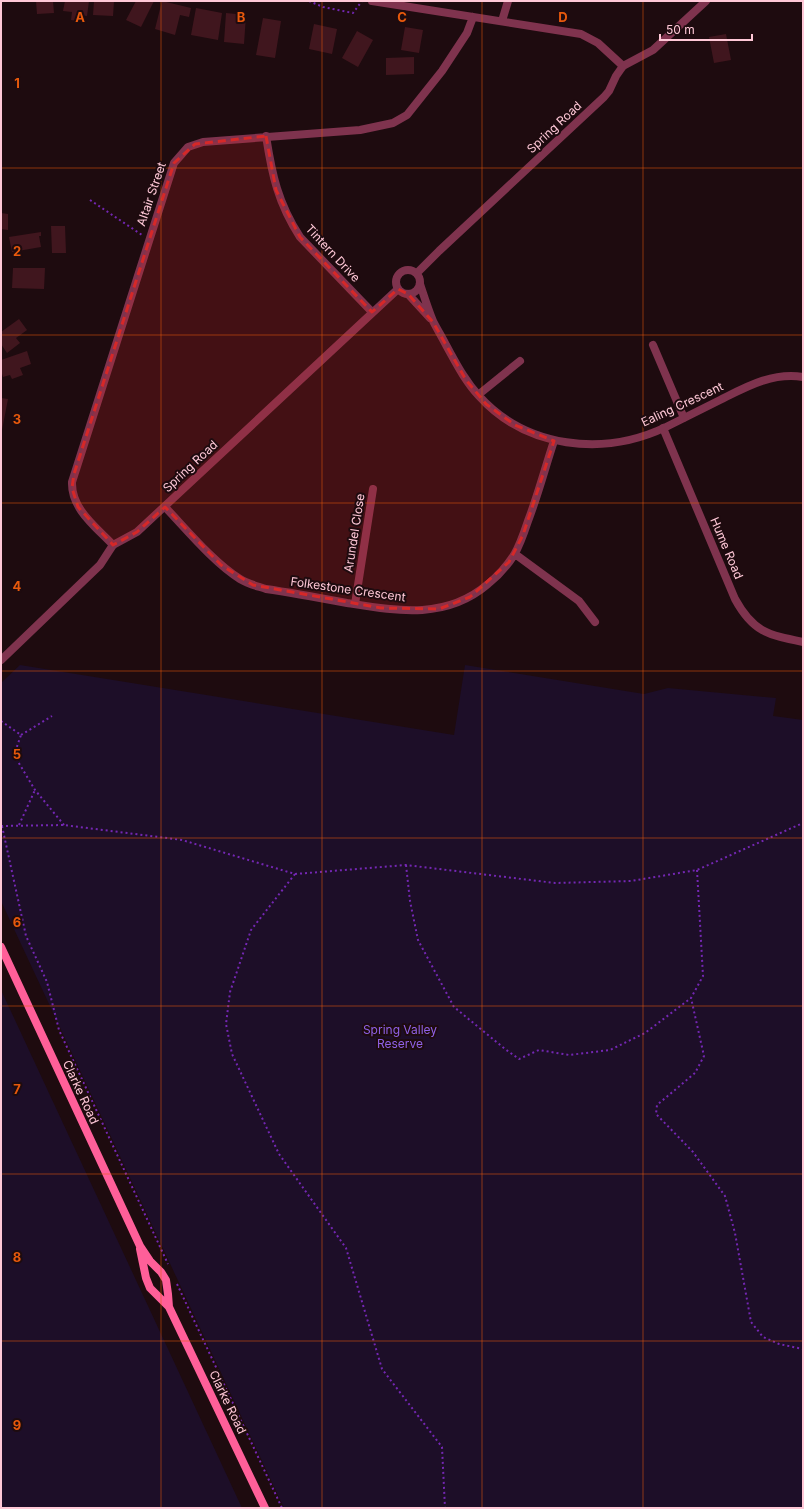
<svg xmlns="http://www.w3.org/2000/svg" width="804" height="1509" font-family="Inter,sans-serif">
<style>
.green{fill:#1d0e28}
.building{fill:#40161e}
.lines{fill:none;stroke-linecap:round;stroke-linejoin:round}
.path{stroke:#7427b3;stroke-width:2;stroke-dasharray:2 3;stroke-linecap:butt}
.minor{stroke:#7f334e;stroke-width:8}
.tertiary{stroke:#7f334e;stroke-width:8}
.secondary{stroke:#ff5f99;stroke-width:8}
.marked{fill:#d62828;fill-opacity:0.2;stroke:#d62828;stroke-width:3;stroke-dasharray:8 5;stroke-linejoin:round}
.grid{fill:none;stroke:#e8590c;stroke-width:1;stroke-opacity:0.55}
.labels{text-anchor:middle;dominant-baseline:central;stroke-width:4;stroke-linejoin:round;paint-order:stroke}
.street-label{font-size:12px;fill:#ffc8d7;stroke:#1e0b0f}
.park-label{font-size:12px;fill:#9061e7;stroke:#1e0b0f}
.grid-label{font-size:13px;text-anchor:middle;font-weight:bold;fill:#e8590c;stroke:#1e0b0f;stroke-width:4;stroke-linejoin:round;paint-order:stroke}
</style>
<rect width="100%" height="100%" fill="#1e0b0f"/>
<path class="green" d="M20,665l434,70 11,-70 179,29 24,-6 108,10 -3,18 30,4v788h-519l-283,-607v-218z
M1,990l241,518h-241z"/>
<path class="building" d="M36,1h17l1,12 -17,1z
M65,1h24l-2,15 -9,-1 -1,6 -6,-1 1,-8 -9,-1z
M94,1h20l-1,15 -20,-1z
M136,1h18l-13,26 -15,-7z
M162,1l29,7 -2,9 -9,-2 -5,20 -20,-6z
M196,8l26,5 -4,27 -27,-5z
M226,13l20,2 -2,29 -20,-2z
M263,18l18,3 -6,37 -19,-3z
M314,24l23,5 -5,25 -23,-5z
M405,27l18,3 -4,23 -18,-3z
M357,31l16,9 -15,27 -16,-9z
M726,34l5,26 -17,3 -5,-26z
M414,57v17l-28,1v-17z
M1,213l7,1v16l-7,-1z
M51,226h14l1,27h-14z
M41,232v4h-2l2,11 -29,5 -3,-15z
M13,268h32l-1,21 -32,-1z
M19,319l8,11 -11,8 4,5 -13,10 -6,-9v-12z
M27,351l4,13 -11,4 3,7 -11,4 -2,-4 -7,2 -2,-6v-11z
M1,398l7,1 -6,31h-1z"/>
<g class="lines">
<path class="path" d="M309,1l14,6 30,6 9,-12
M90,200l52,35
M1,721l20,14 -7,20 21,35 29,35
M21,735l31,-19
M19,825l16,-35
M1,826l63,-1 118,15 113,34 111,-9 149,18 76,-2 66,-11 106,-47
M2,826l24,110 21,46 12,48 109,234
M406,865l4,36 8,39 36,67 51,42 14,10 20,-9 30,5 41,-5 35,-17 46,-35
M697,870l6,106 -12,22 13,58 -9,17 -38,32 -1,9 37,38 32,44 10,37 16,89 12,15 16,7 24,5
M295,874l-44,56 -21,62 -4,32 6,30 47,100 67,94 36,121 60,78 3,61
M177,1284l105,224"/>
<path class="minor" d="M372,1l209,33 17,9 25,23
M502,21l6,-20
M266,136c6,39 12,67 34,101l72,75
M420,284c4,12 8,25 13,37 4,8 9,16 13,24 10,18 19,36 33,51 47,52 124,61 187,31 18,-9 36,-18 54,-27 26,-13 52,-28 83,-23
M408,294l22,24
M653,345l31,73
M478,395l42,-34
M663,428l72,171c18,33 33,36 68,43
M165,507c21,22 49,56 75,72 8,5 17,7 26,10 27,4 54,9 81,14 50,8 99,17 141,-19 10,-8 19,-18 26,-29 6,-10 10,-22 14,-34 10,-26 17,-53 26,-80
M113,545c-17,-18 -42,-36 -41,-63l102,-319 14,-16 15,-5 157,-12 33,-7 14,-8 35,-44 25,-38 6,-16
M515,554l64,47 16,21
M355,604l18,-115"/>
<path class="tertiary" d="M396 282a12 12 0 1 1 24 0a12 12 0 1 1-24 0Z
M417,273l22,-22 165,-154 5,-6 7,-15 7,-10 30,-16 53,-49
M1,660l99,-95 13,-20 24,-13 261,-243"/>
<path class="secondary" d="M1,947l139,299 10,15 11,11 5,8 2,14 1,13
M140,1249l6,29 4,10 19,19 96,201"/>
</g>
<path class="marked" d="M266,136l10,54 24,47 72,75 26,-23 10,5 25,28 33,58 20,24 29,21 39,16 -31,94 -14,27 -39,35 -31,12 -58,-1 -128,-23 -32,-20 -56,-58 -28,25 -24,13 -35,-38 -6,-19 2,-14 100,-311 21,-19z"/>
<path class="grid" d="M161,1v1507M322,1v1507M482,1v1507M643,1v1507M1,168h802M1,335h802M1,503h802M1,671h802M1,838h802M1,1006h802M1,1174h802M1,1341h802"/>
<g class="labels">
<g class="street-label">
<text transform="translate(554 127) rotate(-43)">Spring Road</text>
<text transform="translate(151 194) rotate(-71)">Altair Street</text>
<text transform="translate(333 253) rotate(47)">Tintern Drive</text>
<text transform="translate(682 404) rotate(-25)">Ealing Crescent</text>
<text transform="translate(190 466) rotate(-43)">Spring Road</text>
<text transform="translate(354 533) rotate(-81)">Arundel Close</text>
<text transform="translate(727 548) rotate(67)">Hume Road</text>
<text transform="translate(348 589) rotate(8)">Folkestone Crescent</text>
<text transform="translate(81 1092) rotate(65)">Clarke Road</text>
<text transform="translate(228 1402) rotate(64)">Clarke Road</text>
</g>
<g class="park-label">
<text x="400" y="1029">Spring Valley<tspan x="400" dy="14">Reserve</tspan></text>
</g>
</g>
<g class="grid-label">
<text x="80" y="22">A</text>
<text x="241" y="22">B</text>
<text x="402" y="22">C</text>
<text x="563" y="22">D</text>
<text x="17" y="88">1</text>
<text x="17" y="256">2</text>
<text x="17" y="424">3</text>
<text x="17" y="591">4</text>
<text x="17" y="759">5</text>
<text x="17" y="927">6</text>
<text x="17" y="1094">7</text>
<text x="17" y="1262">8</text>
<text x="17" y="1430">9</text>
</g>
<rect width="804" height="1509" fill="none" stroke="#ffc8d7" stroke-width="4"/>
<path d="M660 34v6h92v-6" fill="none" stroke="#ffc8d7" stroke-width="2"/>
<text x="666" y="34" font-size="12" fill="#ffc8d7" stroke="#1e0b0f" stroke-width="3" paint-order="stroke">50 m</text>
</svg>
